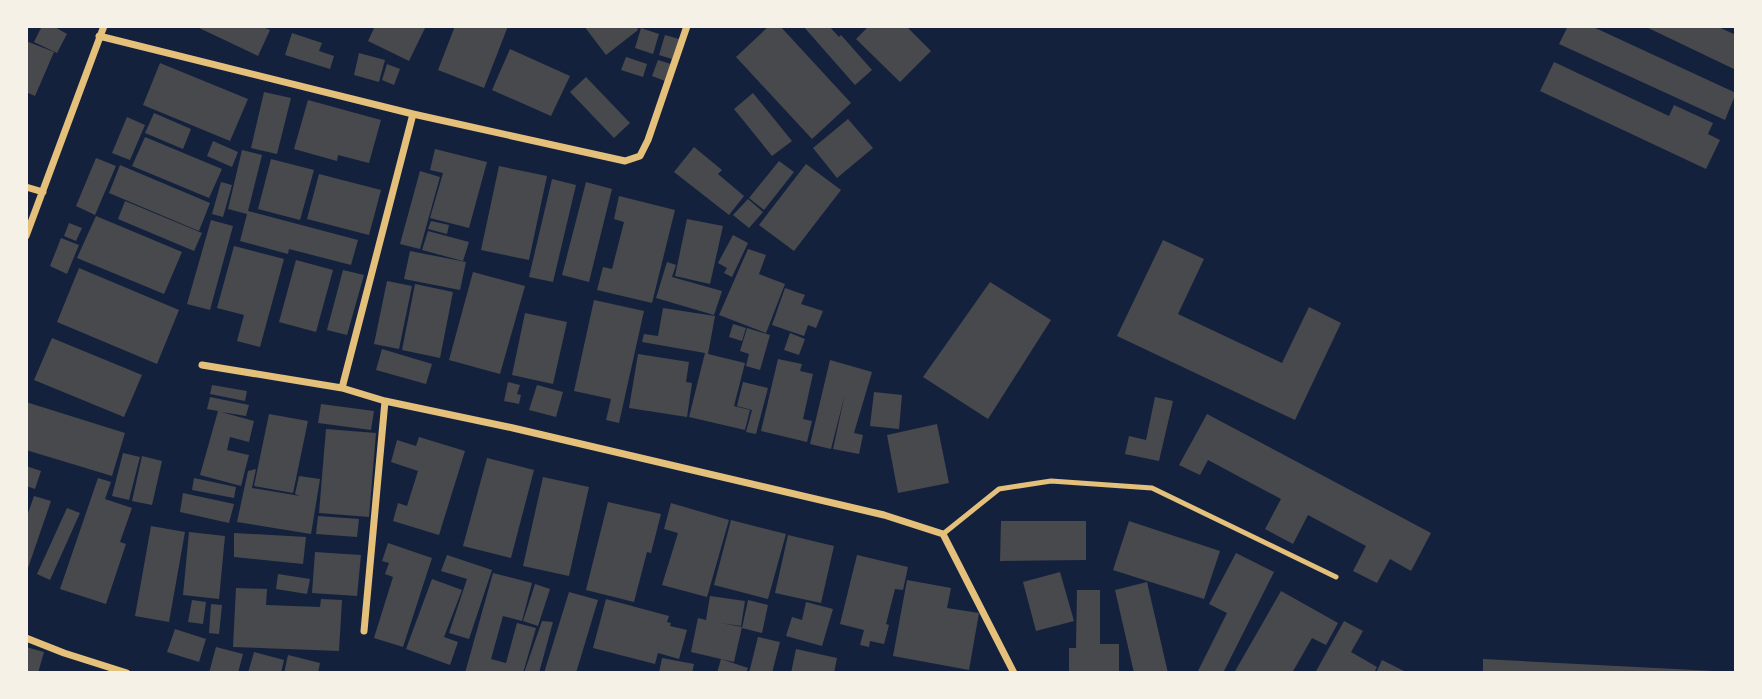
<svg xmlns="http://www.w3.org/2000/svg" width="1762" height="699" font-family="Karla,sans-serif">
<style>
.building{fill:#48494c}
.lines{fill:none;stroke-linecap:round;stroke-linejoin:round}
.service{stroke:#e5c07b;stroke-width:5}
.minor{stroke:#e5c07b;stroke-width:7}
</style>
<rect width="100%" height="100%" fill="#14213d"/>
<path class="building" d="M42,26h11l14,8 -10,19 -23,-11z
M195,26h66l9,4 -12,26z
M375,26h51l-17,35 -41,-20z
M455,26h53l-24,62 -46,-18z
M584,26h56l-3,3 1,1 -32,25z
M769,26h11l71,77 -39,36 -76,-82z
M803,26h26l10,11 2,-2 31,35 -17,15z
M869,26h37l25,25 -31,31 -44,-43z
M1568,26h23l145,67 -11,27 -166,-76z
M1644,26h72l20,9v35z
M641,28l18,6 -6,20 -18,-6z
M292,33l30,10 -3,8 15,5 -4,13 -45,-14z
M665,35l14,4 -7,20 -13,-4z
M26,41l28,11 -19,44 -9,-4z
M510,49l60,27 -19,40 -59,-26z
M359,53l26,7 -6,22 -25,-7z
M626,57l21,7 -4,13 -22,-7z
M658,60l13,4 -6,17 -13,-5z
M1554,62l115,54 5,-11 39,18 -5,11 12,6 -14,29 -166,-78z
M160,63l88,36 -18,42 -87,-36z
M387,64l13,5 -6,16 -12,-5z
M586,77l44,46 -16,15 -44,-46z
M264,92l27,6 -14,56 -26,-6z
M753,93l39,48 -20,15 -38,-47z
M308,100l73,20 -12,43 -31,-8 -1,6 -43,-12z
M154,113l37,16 -8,20 -38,-16z
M127,117l18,8 -15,35 -18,-7z
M848,119l25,29 -36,30 -24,-30z
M145,137l77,32 -13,29 -77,-32z
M213,141l25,11 -6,15 -25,-11z
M694,147l28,23 -4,4 26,22 -15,19 -55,-43z
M435,149l52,13 -18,66 -39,-10 13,-45 -13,-3z
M242,150l20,5 -14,56 110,29 -7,25 -62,-16 -1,5 -48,-13 7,-27 -19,-5z
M96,158l20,8 -21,49 -19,-9z
M271,159l43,11 -14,50 -42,-11z
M779,161l15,11 -30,38 -15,-12z
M806,164l35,26 -47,61 -35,-26z
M120,165l90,38 -11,28 -90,-38z
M499,166l48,10 -18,84 -48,-10z
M420,171l20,6 -20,72 -20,-5z
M319,174l62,16 -12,45 -62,-16z
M552,179l24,6 -23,97 -24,-5z
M221,182l11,3 -9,32 -11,-3z
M586,182l26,7 -23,93 -27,-7z
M619,196l56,14 -23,93 -55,-13 6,-23 9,2 12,-47 -10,-3z
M748,199l15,13 -14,16 -16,-13z
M125,201l77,32 -8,18 -76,-32z
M96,216l86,36 -18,42 -87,-36z
M687,219l36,7 -13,58 -35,-8z
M211,220l22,6 -23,84 -23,-6z
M431,221l18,4 -2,9 -19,-5z
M69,223l13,5 -6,13 -12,-5z
M428,231l41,11 -6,19 -41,-11z
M733,235l15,8 -16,34 -8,-4 3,-5 -9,-5z
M61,238l18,7 -12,29 -17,-8z
M1163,240l41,19 -26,55 104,49 27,-56 32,16 -46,97 -178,-84z
M234,246l50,13 -24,88 -23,-6 7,-26 -27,-7z
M748,249l18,6 -7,19 26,10 -19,49 -47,-18z
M410,251l56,11 -6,28 -56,-11z
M296,260l37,10 -17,62 -37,-10z
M667,262l9,3 -4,12 50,14 -8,24 -58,-17z
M79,268l100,42 -22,54 -100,-42z
M343,270l21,5 -17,60 -20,-5z
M473,272l52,14 -25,88 -51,-14z
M387,281l25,5 -13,63 -25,-5z
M990,282l61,38 -63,99 -65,-42z
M415,284l38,8 -13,66 -38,-8z
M785,288l20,7 -4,9 22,7 -7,17 -8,-3 -4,11 -32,-11z
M594,300l50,11 -25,112 -13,-3 5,-21 -37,-8z
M663,308l52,8 -7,38 37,9 -11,43 16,4 -5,20 -56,-13 16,-64 -63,-11 2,-8 14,2z
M525,313l42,9 -14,62 -41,-9z
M733,324l13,4 -4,13 -13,-4z
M747,328l23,7 -10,35 -14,-4 3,-12 -9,-3z
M790,333l15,6 -6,16 -15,-5z
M52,338l90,37 -18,42 -90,-37z
M382,349l50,15 -6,20 -50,-14z
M638,354l51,8 -3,20 6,1 -5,34 -58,-9z
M778,359l24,5 -2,7 13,3 -10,45 9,2 -5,21 -46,-11z
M830,360l42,12 -18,61 9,2 -4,19 -26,-5 12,-55 -14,55 -21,-5z
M508,382l12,3 -3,9 4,1 -2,9 -15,-3z
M743,382l25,6 -12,46 -10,-2 6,-22 -15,-4z
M212,385l35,6 -2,10 -35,-7z
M537,385l26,7 -7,25 -27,-7z
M874,392l28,3 -3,34 -29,-3z
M210,397l39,8 -3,11 -25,-4 33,9 -5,21 -19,-5 -3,13 22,5 -8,31 -41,-11 18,-64 -11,-2z
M1155,397l18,4 -14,60 -34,-7 4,-18 17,4z
M26,402l99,31 -13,43 -86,-26z
M321,404l53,7 -3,19 -53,-7z
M269,414l39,7 -15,72 -39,-7z
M1207,414l224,119 -20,38 -21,-12 -13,24 -24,-12 13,-25 -58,-31 -15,29 -28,-15 16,-30 -73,-39 -8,15 -21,-10z
M937,424l12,59 -51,10 -11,-58z
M326,429l50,4 -7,84 -50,-4z
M419,437l46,14 -26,84 -46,-14 5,-18 9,3 11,-35 -27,-9 6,-22 19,6z
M123,453l17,4 -11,43 -17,-4z
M142,456l20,5 -10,44 -20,-4z
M487,458l47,12 -23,88 -48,-12z
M26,466l15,5 -6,18 -9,-3z
M256,469l-4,19 48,8 -5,-2 4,-18 21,3 -9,55 -74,-12 11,-51z
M543,477l46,10 -20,89 -46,-10z
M98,478l13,4 -6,17 27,9 -12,34 6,2 -20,60 -46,-15z
M194,478l42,9 -2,11 -42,-8z
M183,493l51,11 -5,19 -49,-11z
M34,496l17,5 -23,67 -2,-1v-48z
M608,502l53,12 -10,39 -4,-1 -13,50 -48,-12z
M671,503l58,17 -22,77 -45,-12 16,-52 -14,-4z
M67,508l13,5 -30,67 -13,-6z
M318,516l41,3 -2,18 -41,-3z
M731,520l55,14 -18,65 -54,-14z
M1001,521h85v39l-86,1z
M1129,521l91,30 -16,48 -91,-29z
M151,526l34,6 -16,90 -34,-6z
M189,532l36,4 -6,63 -36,-4z
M234,533l72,4 -3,27 -69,-7z
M788,535l46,11 -13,57 -46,-10z
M388,543l44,15 -29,89 -29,-9 19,-61 -8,-3 4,-11 -7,-2z
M315,552l46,3 -4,41 -45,-3z
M1236,553l38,19 -51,101h-26l30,-60 -18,-9z
M447,555l45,15 -23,69 -20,-6 18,-54 -26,-8z
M857,555l51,12 -5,23 -8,-1 -9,35 3,1 -5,19 -14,-3 -1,6 -9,-2 4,-15 -24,-6z
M1060,572l14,49 -38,10 -13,-49z
M493,573l39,10 -10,38 -19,-5 -12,43 15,4 11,-40 19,5 -13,45h-58z
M278,574l32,5 -3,15 -31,-5z
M432,579l30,11 -18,47 14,5 -8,23 -44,-16z
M907,580l44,8 -4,20 32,5 -10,57 -76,-14z
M1147,582l21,91h-34l-19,-83z
M535,584l15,5 -12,37 -15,-5z
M236,588l31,1 -1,16 54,2 1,-8 21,1 -3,51 -106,-4z
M1077,590h23v54h19v29h-50v-25h7z
M1281,591l57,32 -12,22 -14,-7 -20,35h-58z
M569,592l29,8 -22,73h-32z
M710,596l35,5 -4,25 -20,-3 21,4 -8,35 -43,-10 7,-34 8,2z
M606,599l63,17 -2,6 4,1 -1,3 17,4 -8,29 -21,-6 -3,11 -62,-16z
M192,600l14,2 -3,22 -15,-2z
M748,600l20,5 -6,28 -20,-5z
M806,602l27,7 -11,37 -36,-10 6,-19 10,3z
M211,604l11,1 -3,29 -10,-1z
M542,621l11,1 -14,51h-15z
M1344,621l19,10 -12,21 26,15 -3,6h-59z
M175,629l31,10 -7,23 -32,-10z
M758,637l22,5 -8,31h-23z
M26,647l18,5 -6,21h-12z
M216,647l27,7 -5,19h-29z
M796,649l41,9 -3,15h-43z
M254,652l30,8 -3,13h-33z
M288,655l32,8 -2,10h-34z
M662,658l32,6 -2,9h-33z
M721,659l27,9 -2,5h-29z
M1483,659l231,12v2h-231z
M1382,660l26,13h-32z"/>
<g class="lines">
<path class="service" d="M943,534l56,-45 52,-8 101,7 184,89"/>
<path class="minor" d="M99,36l314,78 212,47 15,-5 8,-16 39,-114
M26,187l17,5
M26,236l78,-210
M202,365l140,23 43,13 128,27 371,87 59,19 71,139
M342,388l71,-274
M364,631l21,-230
M26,638l38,15 63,20"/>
</g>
<rect width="1762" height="699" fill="none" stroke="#f6f1e7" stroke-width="56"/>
</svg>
